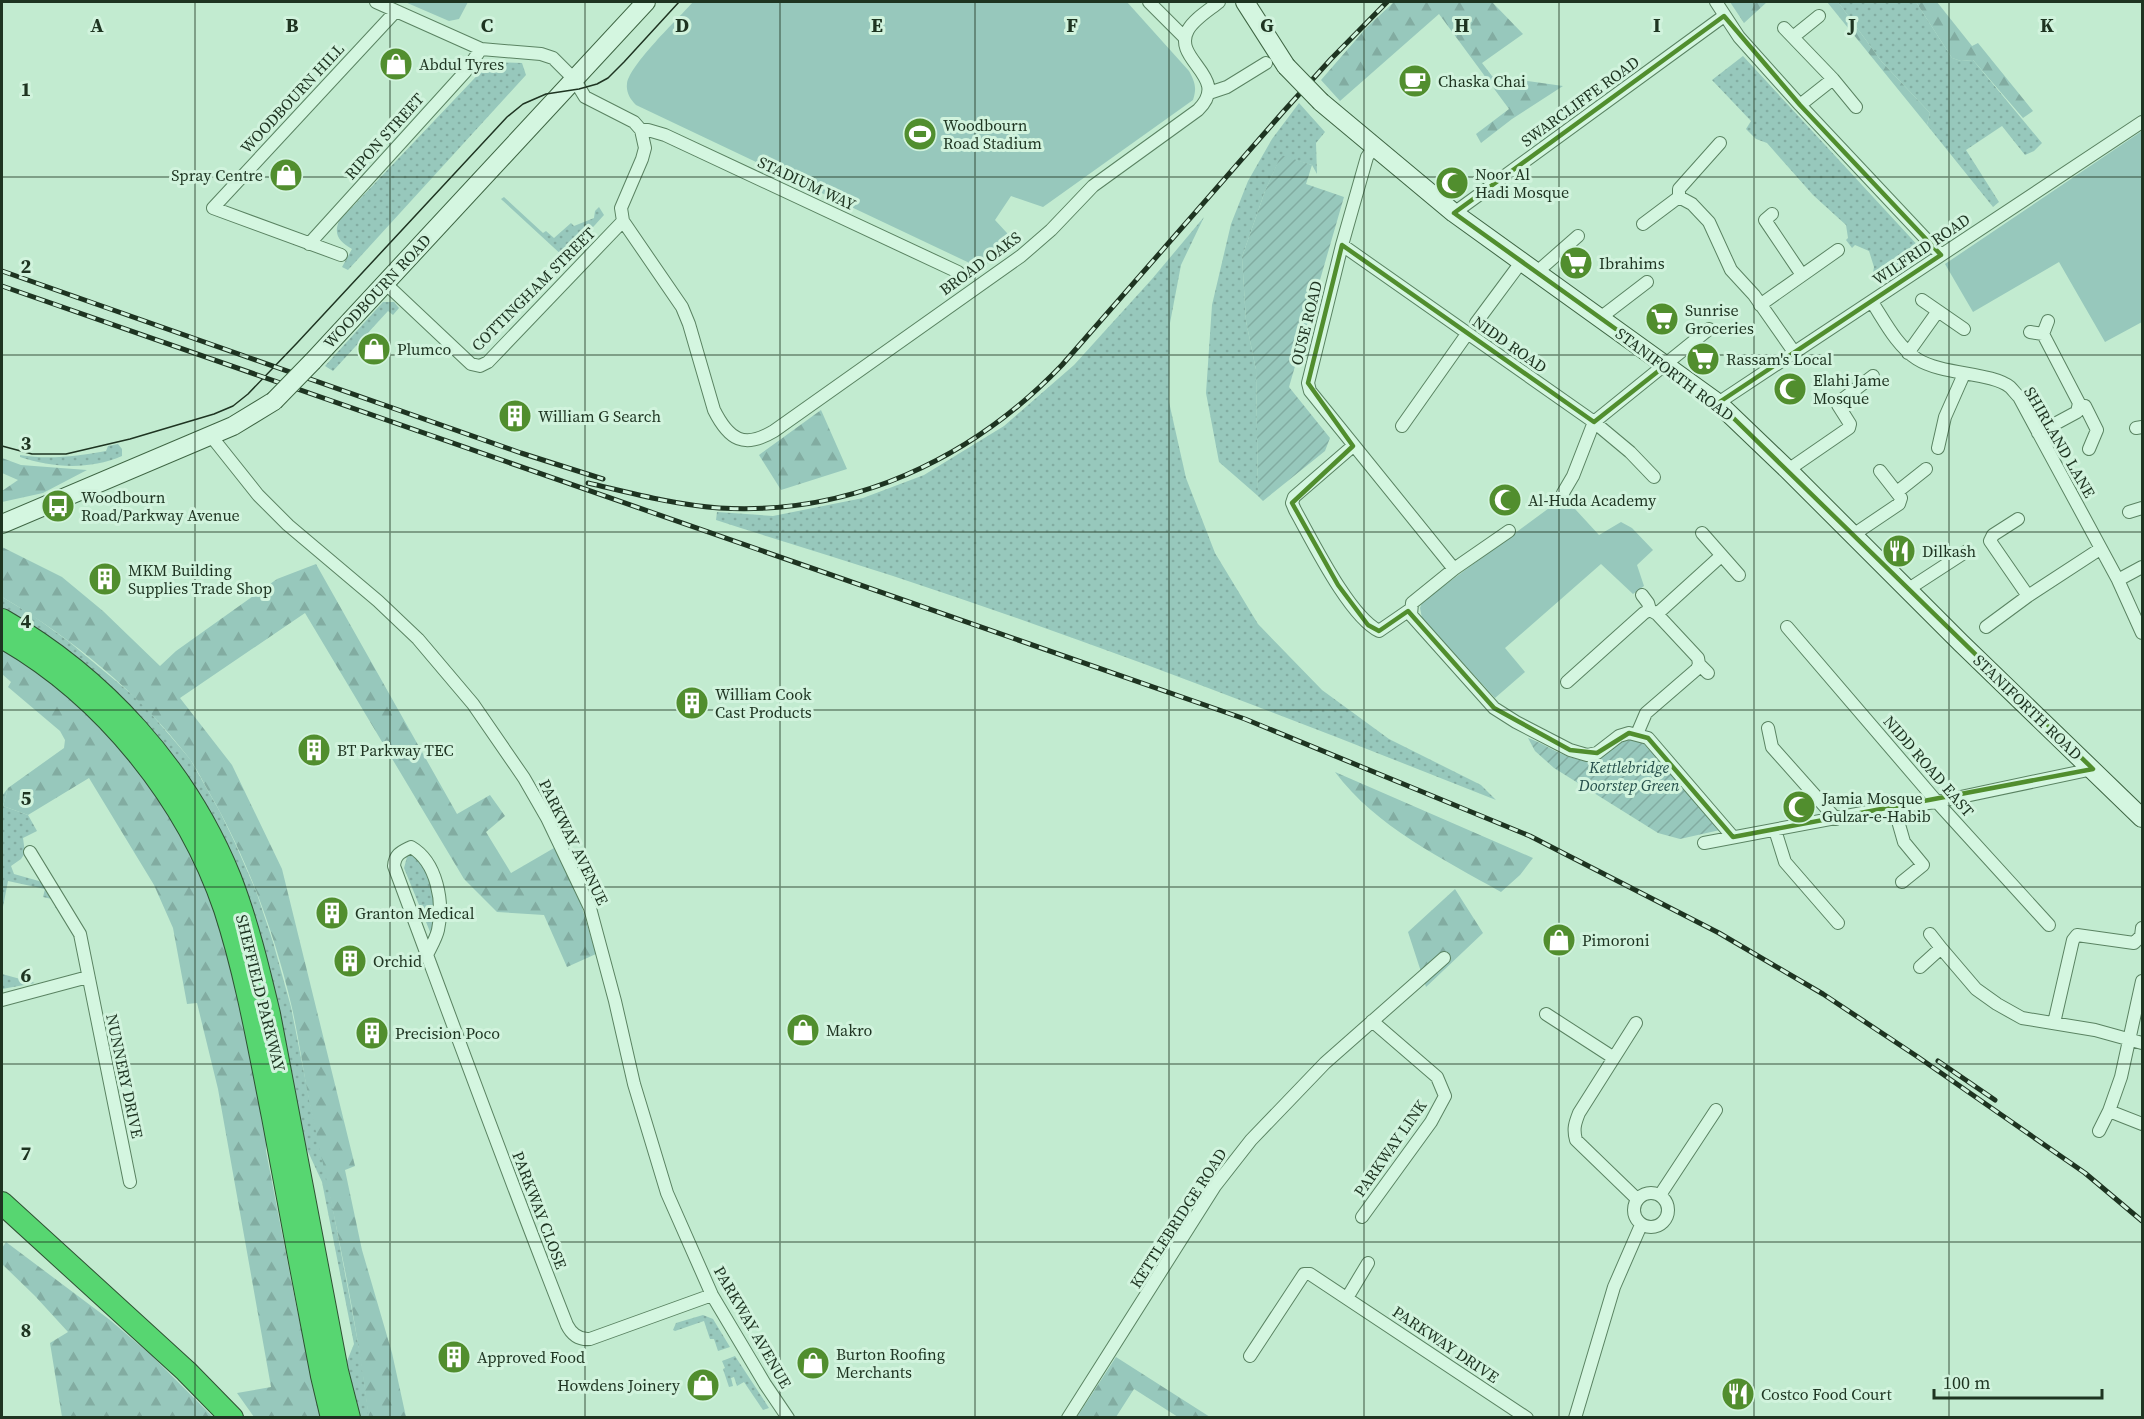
<svg xmlns="http://www.w3.org/2000/svg" width="2144" height="1419" font-family="'Source Serif 4',serif">
<style>
.grass{fill:url(#grass-dots)}
.forest{fill:url(#forest-firs)}
.park{fill:#97c8bc}
.garden{fill:url(#garden-furrows)}
.lines{fill:none;stroke-linecap:round;stroke-linejoin:round}
.street-casing{stroke:#5a8362;stroke-width:14}
.secondary-casing{stroke:#3e6543;stroke-width:20}
.highway-casing{stroke:#2e5132;stroke-width:24}
.street{stroke:#d4f6e0;stroke-width:12}
.secondary{stroke:#d4f6e0;stroke-width:18}
.highway{stroke:#57d671;stroke-width:22}
.tram{stroke:#1e3421;stroke-width:1.5}
.rail-casing{stroke:#1e3421;stroke-width:5}
.rail{stroke:#d1f3dd;stroke-width:3;stroke-dasharray:9;stroke-linecap:butt}
.secondary-bridge-casing{stroke:#3e6543;stroke-width:20;stroke-linecap:butt}
.secondary-bridge{stroke:#d4f6e0;stroke-width:18}
.marked{fill:none;stroke:#518e2e;stroke-width:4.5;stroke-linejoin:round}
.grid{fill:none;stroke:#1e3421;stroke-width:1.5;stroke-opacity:0.55}
.labels{text-anchor:middle;dominant-baseline:central;stroke-width:6;stroke-linejoin:round;paint-order:stroke}
.poi-label{font-size:16px;fill:#1e3421;stroke:#d1f3dd;text-anchor:start}
.street-label{font-size:16px;fill:#1e3421;stroke:#d1f3dd}
.park-label{font-size:16px;font-style:italic;fill:#254f4b;stroke:#d1f3dd}
.grid-label{font-size:20px;text-anchor:middle;font-weight:bold;fill:#1e3421;stroke:#d1f3dd;stroke-width:6;stroke-linejoin:round;paint-order:stroke}
</style>
<defs>
<pattern id="grass-dots" width="8" height="8" patternUnits="userSpaceOnUse" patternTransform="scale(1.5)"><rect width="8" height="8" fill="#97c8bc"/><path d="M2 2h.1M6 6h.1" fill="none" stroke="#82aca1" stroke-width="1.8" stroke-linecap="round"/></pattern>
<pattern id="forest-firs" width="22" height="20" patternUnits="userSpaceOnUse" patternTransform="scale(1.5)"><rect width="22" height="20" fill="#97c8bc"/><path d="M5 1l3.5 6h-7zM16 11l3.5 6h-7z" fill="#82aca1"/></pattern>
<pattern id="garden-furrows" width="10" height="10" patternUnits="userSpaceOnUse" patternTransform="scale(1.5)"><rect width="10" height="10" fill="#97c8bc"/><path d="M-1 1l2-2M0 10L10 0M9 11l2-2" fill="none" stroke="#82aca1"/></pattern>
</defs>
<rect width="100%" height="100%" fill="#c2ebd0"/>
<path class="grass" d="M1838,2h78l36,56 9,3 12,-1 69,83 -8,8 -9,4 -23,-29 -36,24 33,52 -6,5 -66,-82 3,-12 -48,-51z
M1743,56l179,194 -41,31 -8,-8 1,-6 -5,-16 -14,-6 -3,3 -6,-8 2,-2 -2,-13 -33,-30 -46,-52 -11,-4 -10,-10 5,-8 -39,-41z
M490,62l32,1 4,12 -178,195 -6,-3 10,-18c-12,-7 -19,-14 -13,-28z
M1299,103l26,29 -9,11 1,31 -5,-9 -31,-9 -16,35 -23,66 4,64 10,49 2,126 -39,-34 -13,-69 6,-88 19,-81 17,-43 24,-42z
M504,197l39,36 3,-2 8,7 17,-15 3,3 20,-8 1,-7 4,-4 5,8 -39,43 -64,-59z
M1204,217l-23,48 -11,58 -1,79 17,76 29,75 43,71 64,66 67,49 92,46 15,15c-199,-79 -399,-157 -603,-224 -59,-19 -118,-37 -177,-56l1,-8 56,4 90,-18 61,-23 80,-49 70,-61 78,-86z
M383,302h11l5,6 -6,7 -5,-4 -55,60 -8,-5z
M118,444l4,5v7c-33,14 -69,12 -102,1v-2c30,5 57,1 86,-4l2,-5z
M2,597l30,18 36,26 73,61 49,57 30,53 15,31 21,48 17,51 18,65 18,91 17,74 35,187 8,58h-11l-1,-4 -10,-52 7,-17 -32,-162 -17,-37 -298,-534 -5,-3z
M8,788l-5,18 25,9 9,16 -14,7 2,15 -4,6 -10,7 3,8 32,9 14,25h-5l1,-8 -13,-3 2,-8 -37,-8 -6,31v-116z
M412,852l8,2 19,44 -4,46 -31,-76 3,-11z
M2,974l33,9 -33,6z
M703,1315l10,4 17,28 -12,4 -4,-12h-4l-6,-18 -29,10 -2,-1 3,-7z
M735,1356l34,52 -6,2 -19,-28 -7,4 -3,-9 -3,1 2,8 -4,1 -6,-18 2,-1 -3,-7z"/>
<path class="forest" d="M1394,2h80l2,1 16,-1 31,32 -41,29 10,13 71,10 -51,33 -31,24 -5,-9 33,-25 -70,-95 -99,87 -19,-21 46,-53z
M1730,2h37l-23,21z
M1827,2h11l44,60 48,51 -3,12z
M1916,2h21l35,44 6,-3 55,68 -10,7 -50,-58 -12,1 -9,-3z
M821,410l26,59 -66,21 -22,-35z
M2,458l19,7 66,5 -44,23 -41,9v-11l16,-11 -16,-7z
M2,547l60,30 41,34 57,55 16,-15 101,-72 39,-15 141,250 33,-19 15,21 -19,16 25,41 43,-25 24,46 18,60 -29,13 -23,-52 -47,-3 -33,-33 -159,-266 -125,85 52,67 50,104 73,297 -10,4 17,80 30,103 14,64h-37l-1,-4c-13,-105 -36,-209 -59,-313 -6,-30 -10,-61 -17,-92 -17,-74 -44,-148 -82,-214 -7,-12 -13,-25 -21,-36 -50,-65 -117,-120 -187,-161z
M2,649l43,23 50,44 83,105 47,109 41,186v35l30,154 25,112h-67l-17,-24 34,-6 -53,-298 -21,-86 -10,1 -14,-76 -19,-43 -65,-107 -61,37 -25,-9 5,-18 56,-40 1,-8 -5,-9 -52,-44 3,-5 -9,-8z
M1335,772l198,86 -13,17 -19,17c-58,-33 -125,-65 -166,-120z
M1455,889l28,44 -57,54 -18,-55z
M6,1242l104,78 41,35 62,62h-151l-12,-74 18,-11 -33,-36 -33,-32v-16z
M1116,1357l94,60h-32l-44,-28 -18,28h-39z"/>
<path class="park" d="M405,2h63l-9,17 -10,2z
M693,2h434l62,69c6,11 8,17 4,29l-150,107 -32,-11 -16,24 23,25 -29,18 -11,4 -342,-162c-6,-6 -10,-13 -9,-21 2,-19 52,-66 66,-82z
M2142,131v191l-37,20 -46,-80 -86,50 -28,-48z
M1564,497l35,38 22,-13 11,6 21,22 -16,15 7,21 -11,8 -32,-30 -96,84 20,24 -30,26 -73,-80 -2,-10 2,-6z"/>
<path class="garden" d="M1281,155l31,10 -6,19 38,13 -55,190 41,51 -5,13 -62,50 -5,-5 -2,-126 -10,-49 -4,-64 23,-66z
M1528,738c21,7 42,26 65,21 21,-4 25,-27 50,-16l77,87 -40,9 -22,-6 -104,-65 -19,-17z"/>
<g class="lines">
<g class="street-casing">
<path id="street" d="M376,2l105,47 60,5 12,4 21,21 11,18 49,25 7,8 4,18 -3,11 -21,49 2,13 59,86 7,17 25,86c15,30 30,39 60,21l247,-175 30,-26 42,-44 105,-76c34,-33 -27,-50 -10,-80 6,-11 21,-20 31,-28
M1149,2l36,36
M1716,2l23,35 61,68 141,150
M1784,28l49,51 23,28
M1793,37l26,-21
M1209,93l18,-6 39,-24
M1800,105l33,-26
M641,130h7l17,5 293,137
M1374,147l-7,10 -25,88 -34,138 2,8 144,178
M1679,197l13,7 17,18 22,48 23,25 40,57
M1454,213l270,-197
M1772,214l-7,6 37,55
M1643,224l36,-27v-8l41,-46
M309,244l156,-172 16,-23
M1342,245l252,177 36,30 24,25
M341,255l-128,-47 183,-197
M1537,272l41,-36
M385,283l86,81 9,2 8,-4 135,-141
M1922,300l42,29
M1872,302c13,20 25,44 45,57 25,16 74,13 93,28 3,3 6,7 9,10l99,183 24,53
M1760,305l78,-55
M1600,318l47,-36
M1476,323l46,-62
M2030,332l13,2 5,-13
M1908,353l30,-42
M1718,403l424,-281
M2085,406l12,24 -8,19
M1402,426l65,-92
M2136,428l6,-1
M2038,433l39,-21 2,-9 -36,-69
M211,436l47,59 30,30 90,76 40,38 55,65 51,74 23,40 43,90 25,93 19,83 33,109 45,102 53,89 23,34
M1353,446l-59,51 -2,6 3,7c18,32 54,106 84,121l32,-22
M1938,448l7,-31 19,-43
M1788,470l61,-42 1,-4 -12,-19 1,-3 34,-26
M1897,492l29,-23
M1563,493l10,-17 21,-54 115,-93
M2129,512l13,-4
M2018,519l-25,16 -3,6 38,55
M1509,531l-55,38 -42,34 -1,12 83,93 22,14 54,28 17,5 10,-2 22,-17 10,-3 19,5 85,99
M1702,533l37,42
M1853,535l46,-31 2,-6 -21,-27
M2118,580l24,-13
M1907,590l60,-39
M1657,614l64,-58
M1787,627l150,175 112,123
M1986,627l42,-31 72,-47
M1699,664l9,9
M1567,682l77,-69 6,-3
M1768,728l4,19 64,72
M1637,734l9,-21 51,-44 2,-5 -1,-6 -41,-44 -7,-4 -2,-7 -6,-8
M1894,807l10,35 19,23 -21,17
M1775,830l10,32 53,61
M1704,843l190,-36 43,-5 156,-33
M30,852l50,82 50,248
M1930,934l11,14
M426,957c4,-9 10,-18 12,-27 6,-28 -1,-68 -27,-83 -10,5 -16,7 -17,19 57,153 113,307 173,459 5,10 12,15 23,14l122,-44
M1920,967l21,-19 35,41 21,15 25,14 73,12 47,13
M2142,981l-21,96 -12,34 33,13
M2,1000l86,-23
M1546,1014l68,44
M1636,1023l-57,90c-4,10 -6,16 -3,27l61,59
M2054,1023l19,-83 4,-5 57,8 7,-7 1,-8
M2099,1131l10,-20
M1634 1210a17 17 0 1 1 34 0a17 17 0 1 1-34 0Z
M1660,1195l56,-85
M1362,1217l69,-95 14,-26 -8,-19 -65,-56
M1347,1298l21,-35
M1250,1356l54,-82h6l217,144
M1068,1418l147,-232 36,-46 74,-77 119,-105
M1575,1418l39,-131 27,-62"/>
</g>
<g class="secondary-casing">
<path id="secondary" d="M1245,2l41,64
M1321,102l133,111 264,190 70,67 173,173 181,175
M313,361l333,-359
M2,524l231,-98 41,-25"/>
</g>
<g class="highway-casing">
<path id="highway" d="M2,620c101,58 184,149 228,258 17,44 28,90 39,136l68,357 12,47
M2,637c102,58 185,161 223,272 22,68 34,138 48,208 16,86 32,173 49,259l10,42
M2,1203l184,168 46,47"/>
</g>
<use href="#street" class="street"/>
<use href="#secondary" class="secondary"/>
<use href="#highway" class="highway"/>
<path class="tram" d="M2,446l30,8h34l64,-15 84,-25 19,-8 15,-12 49,-51 210,-226 16,-13 23,-10 33,-5 18,-5 11,-6 16,-16 55,-60"/>
<g class="rail-casing">
<path id="rail" d="M2,271l519,182 82,26
M2,286l1243,433 285,117 189,97 104,61 95,63 167,116 57,48
M588,483c43,10 87,22 131,25 132,8 253,-49 343,-143l221,-253 48,-53 56,-57
M1938,1061l57,39"/>
</g>
<use href="#rail" class="rail"/>
<g class="secondary-bridge-casing">
<path id="secondary-bridge" d="M1286,66l35,36
M274,401l39,-40"/>
</g>
<use href="#secondary-bridge" class="secondary-bridge"/>
</g>
<path class="marked" d="M1724,16l76,89 141,150 -223,148 375,366 -360,68 -85,-99 -19,-5 -32,20 -27,-3 -76,-42 -86,-97 -29,20 -11,-6 -30,-40 -46,-82 61,-57 -45,-63 34,-138 252,177 72,-57 -212,-152z"/>
<path class="grid" d="M195,2v1416M390,2v1416M585,2v1416M780,2v1416M975,2v1416M1169,2v1416M1364,2v1416M1559,2v1416M1754,2v1416M1949,2v1416M2,177h2140M2,355h2140M2,532h2140M2,710h2140M2,887h2140M2,1064h2140M2,1242h2140"/>
<defs>
<g id="shop-disc" transform="scale(1.725)"><circle r="9.5" fill="#518e2e" stroke="#d1f3dd"/><path d="M-5-2.5h2.3a2.7 3.5 0 0 1 5.4 0H5L5.5 6h-11ZM-1.5-2.5h3a1.5 2.3 0 0 0-3 0Z" fill="#fff"/></g>
<g id="cafe-disc" transform="scale(1.725)"><circle r="9.5" fill="#518e2e" stroke="#d1f3dd"/><path d="M-5.5-4.5H6V0H3Q3 3.5 0 3.5H-2.5Q-5.5 3.5-5.5 0ZM3-3.2v2h1.7v-2ZM-6 4.5H4V6H-6Z" fill="#fff"/></g>
<g id="stadium-disc" transform="scale(1.725)"><circle r="9.5" fill="#518e2e" stroke="#d1f3dd"/><path d="M0-5a6.5 5 0 1 0 0 10a6.5 5 0 1 0 0-10ZM-3.5-1.8h7v3.6h-7Z" fill="#fff"/></g>
<g id="mosque-disc" transform="scale(1.725)"><circle r="9.5" fill="#518e2e" stroke="#d1f3dd"/><path d="M3.5-4.9A6 6 0 1 0 3.5 4.9A5 5 0 1 1 3.5-4.9Z" fill="#fff"/></g>
<g id="supermarket-disc" transform="scale(1.725)"><circle r="9.5" fill="#518e2e" stroke="#d1f3dd"/><path d="M-6-5.5h2.5l.6 2H6L4.5 2H-2.5L-4.4-4H-6ZM-1.5 3.2a1.3 1.3 0 1 0 .1 0ZM3 3.2a1.3 1.3 0 1 0 .1 0Z" fill="#fff"/></g>
<g id="building-disc" transform="scale(1.725)"><circle r="9.5" fill="#518e2e" stroke="#d1f3dd"/><path d="M-4-6H4V6H1V3H-1V6H-4ZM-2.5-4.3h1.7v1.8h-1.7ZM.8-4.3h1.7v1.8H.8ZM-2.5-1h1.7V.8h-1.7ZM.8-1h1.7V.8H.8Z" fill="#fff"/></g>
<g id="bus-disc" transform="scale(1.725)"><circle r="9.5" fill="#518e2e" stroke="#d1f3dd"/><path d="M-5-6H5V4H4V6H2V4H-2V6H-4V4H-5ZM-3.5-4V0h7V-4ZM-3.5 1.2v1.5H-2V1.2ZM2 1.2v1.5H3.5V1.2Z" fill="#fff"/></g>
<g id="restaurant-disc" transform="scale(1.725)"><circle r="9.5" fill="#518e2e" stroke="#d1f3dd"/><path d="M-5-6h1v4h1v-4h1v4h1v-4h1v5L-1.5 .5V6h-2V.5L-5-1ZM5-6V6H3V1.5H1.5Q1.5-4 5-6Z" fill="#fff"/></g>
</defs>
<g fill-rule="evenodd">
<use href="#shop-disc" x="396" y="64"/>
<use href="#cafe-disc" x="1415" y="81"/>
<use href="#stadium-disc" x="920" y="134"/>
<use href="#shop-disc" x="286" y="175"/>
<use href="#mosque-disc" x="1452" y="183"/>
<use href="#supermarket-disc" x="1576" y="263"/>
<use href="#supermarket-disc" x="1662" y="319"/>
<use href="#shop-disc" x="374" y="349"/>
<use href="#supermarket-disc" x="1703" y="359"/>
<use href="#mosque-disc" x="1790" y="389"/>
<use href="#building-disc" x="515" y="416"/>
<use href="#mosque-disc" x="1505" y="500"/>
<use href="#bus-disc" x="58" y="506"/>
<use href="#restaurant-disc" x="1899" y="551"/>
<use href="#building-disc" x="105" y="579"/>
<use href="#building-disc" x="692" y="703"/>
<use href="#building-disc" x="314" y="750"/>
<use href="#mosque-disc" x="1799" y="807"/>
<use href="#building-disc" x="332" y="913"/>
<use href="#shop-disc" x="1559" y="940"/>
<use href="#building-disc" x="350" y="961"/>
<use href="#shop-disc" x="803" y="1030"/>
<use href="#building-disc" x="372" y="1033"/>
<use href="#building-disc" x="454" y="1357"/>
<use href="#shop-disc" x="813" y="1363"/>
<use href="#shop-disc" x="703" y="1385"/>
<use href="#restaurant-disc" x="1738" y="1394"/>
</g>
<g class="labels">
<g class="poi-label">
<text x="419" y="64">Abdul Tyres</text>
<text x="1438" y="81">Chaska Chai</text>
<text x="943" y="125">Woodbourn<tspan x="943" dy="18">Road Stadium</tspan></text>
<text x="1475" y="174">Noor Al<tspan x="1475" dy="18">Hadi Mosque</tspan></text>
<text x="263" y="175" text-anchor="end">Spray Centre</text>
<text x="1599" y="263">Ibrahims</text>
<text x="1685" y="310">Sunrise<tspan x="1685" dy="18">Groceries</tspan></text>
<text x="397" y="349">Plumco</text>
<text x="1726" y="359">Rassam's Local</text>
<text x="1813" y="380">Elahi Jame<tspan x="1813" dy="18">Mosque</tspan></text>
<text x="538" y="416">William G Search</text>
<text x="81" y="497">Woodbourn<tspan x="81" dy="18">Road/Parkway Avenue</tspan></text>
<text x="1528" y="500">Al-Huda Academy</text>
<text x="1922" y="551">Dilkash</text>
<text x="128" y="570">MKM Building<tspan x="128" dy="18">Supplies Trade Shop</tspan></text>
<text x="715" y="694">William Cook<tspan x="715" dy="18">Cast Products</tspan></text>
<text x="337" y="750">BT Parkway TEC</text>
<text x="1822" y="798">Jamia Mosque<tspan x="1822" dy="18">Gulzar-e-Habib</tspan></text>
<text x="355" y="913">Granton Medical</text>
<text x="1582" y="940">Pimoroni</text>
<text x="373" y="961">Orchid</text>
<text x="826" y="1030">Makro</text>
<text x="395" y="1033">Precision Poco</text>
<text x="836" y="1354">Burton Roofing<tspan x="836" dy="18">Merchants</tspan></text>
<text x="477" y="1357">Approved Food</text>
<text x="680" y="1385" text-anchor="end">Howdens Joinery</text>
<text x="1761" y="1394">Costco Food Court</text>
</g>
<g class="street-label">
<text transform="translate(292 98) rotate(-47)">WOODBOURN HILL</text>
<text transform="translate(1580 101) rotate(-36)">SWARCLIFFE ROAD</text>
<text transform="translate(384 136) rotate(-48)">RIPON STREET</text>
<text transform="translate(807 183) rotate(25)">STADIUM WAY</text>
<text transform="translate(1921 249) rotate(-34)">WILFRID ROAD</text>
<text transform="translate(980 263) rotate(-36)">BROAD OAKS</text>
<text transform="translate(533 289) rotate(-45)">COTTINGHAM STREET</text>
<text transform="translate(377 291) rotate(-47)">WOODBOURN ROAD</text>
<text transform="translate(1306 323) rotate(-76)">OUSE ROAD</text>
<text transform="translate(1510 344) rotate(35)">NIDD ROAD</text>
<text transform="translate(1675 374) rotate(37)">STANIFORTH ROAD</text>
<text transform="translate(2060 442) rotate(60)">SHIRLAND LANE</text>
<text transform="translate(2028 707) rotate(44)">STANIFORTH ROAD</text>
<text transform="translate(1929 766) rotate(49)">NIDD ROAD EAST</text>
<text transform="translate(574 842) rotate(64)">PARKWAY AVENUE</text>
<text transform="translate(261 993) rotate(76)">SHEFFIELD PARKWAY</text>
<text transform="translate(125 1076) rotate(78)">NUNNERY DRIVE</text>
<text transform="translate(1390 1148) rotate(-55)">PARKWAY LINK</text>
<text transform="translate(540 1210) rotate(69)">PARKWAY CLOSE</text>
<text transform="translate(1178 1218) rotate(-57)">KETTLEBRIDGE ROAD</text>
<text transform="translate(753 1327) rotate(60)">PARKWAY AVENUE</text>
<text transform="translate(1446 1344) rotate(34)">PARKWAY DRIVE</text>
</g>
<g class="park-label">
<text x="1629" y="767">Kettlebridge<tspan x="1629" dy="18">Doorstep Green</tspan></text>
</g>
</g>
<g class="grid-label">
<text x="97" y="32">A</text>
<text x="292" y="32">B</text>
<text x="487" y="32">C</text>
<text x="682" y="32">D</text>
<text x="877" y="32">E</text>
<text x="1072" y="32">F</text>
<text x="1267" y="32">G</text>
<text x="1462" y="32">H</text>
<text x="1657" y="32">I</text>
<text x="1852" y="32">J</text>
<text x="2047" y="32">K</text>
<text x="26" y="96">1</text>
<text x="26" y="273">2</text>
<text x="26" y="450">3</text>
<text x="26" y="628">4</text>
<text x="26" y="805">5</text>
<text x="26" y="982">6</text>
<text x="26" y="1160">7</text>
<text x="26" y="1337">8</text>
</g>
<rect width="2144" height="1419" fill="none" stroke="#1e3421" stroke-width="6"/>
<path d="M1934 1389v9h168v-9" fill="none" stroke="#1e3421" stroke-width="3"/>
<text x="1943" y="1389" font-size="18" fill="#1e3421" stroke="#d1f3dd" stroke-width="4.5" paint-order="stroke">100 m</text>
</svg>
